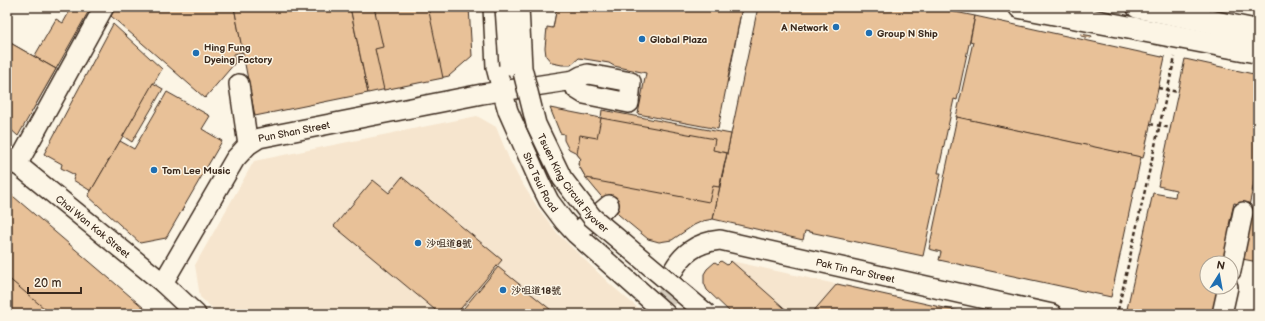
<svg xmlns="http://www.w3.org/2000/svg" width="1265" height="321" font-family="'Balsamiq Sans','LXGW WenKai TC',sans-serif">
<rect width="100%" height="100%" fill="#fcf5e5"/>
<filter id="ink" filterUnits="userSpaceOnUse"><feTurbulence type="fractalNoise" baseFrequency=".025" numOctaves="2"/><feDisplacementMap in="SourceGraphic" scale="8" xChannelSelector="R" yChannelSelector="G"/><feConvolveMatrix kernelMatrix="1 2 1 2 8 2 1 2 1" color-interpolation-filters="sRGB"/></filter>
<g filter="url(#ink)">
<g fill="#f6e5ce">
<polygon points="477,116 496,127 510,161 520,180 538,208 559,235 611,285 645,314 219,314 200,297 195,265 254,161"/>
<polygon points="721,261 727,265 731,261 973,314 733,314 707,290 704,283 704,274 707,269 715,262 718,264"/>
</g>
<g fill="#e8c198" stroke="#3b2a1e">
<polygon points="72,7 91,7 56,69 34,57 56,19 63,23"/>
<polygon points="116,7 234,7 243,52 234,54 235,63 205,98 111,16"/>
<polygon points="234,7 350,7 368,93 255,116"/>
<polygon points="350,7 469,7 472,56 449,76 368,93"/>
<polygon points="374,7 428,7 443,78 384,90 375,49 383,47"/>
<polygon points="557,7 742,7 728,82 548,48 551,31 553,28"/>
<polygon points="557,7 742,7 718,129 638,114 646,73 614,66 609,63 579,58 571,65 562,65 552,63 546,56 545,48 547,27 553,28"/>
<polygon points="758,7 930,7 975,16 957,100 954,99 938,173 941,173 923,256 805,231 803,240 713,219"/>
<polygon points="975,16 1162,57 1162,56 1165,57 1143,158 956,117 973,42 970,41"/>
<polygon points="113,24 162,69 91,191 73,180 75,175 61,168 62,164 44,154"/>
<polygon points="1081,34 1092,36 1091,38 1081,36"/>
<polygon points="7,41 56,69 31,113 11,101 7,109"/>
<polygon points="7,41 56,69 18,136 7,126"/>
<polygon points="1185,59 1258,75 1258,164 1249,206 1234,203 1229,225 1234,226 1226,263 1207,263 1207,287 1220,287 1214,314 1147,314 1127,309 1153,193 1175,197 1176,190 1158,186"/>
<polygon points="153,83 163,89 132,142 123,136"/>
<polygon points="167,92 210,116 202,129 222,141 166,238 140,243 88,196 120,141 134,149"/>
<polygon points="550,108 601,118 602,110 731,134 713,219 703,221 694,225 672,240 659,242 648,239 619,215 600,195 586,178 578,164 581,159 577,154 577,153 569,149 567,146 564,140 564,134 560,133"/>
<polygon points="957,117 1141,157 1111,297 939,260 941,252 929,249"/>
<polygon points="601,118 715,139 713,150 727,153 719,187 713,186 709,202 592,180 592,179 586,178 578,164 581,159 577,154 580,135 597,138"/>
<polygon points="402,177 502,260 456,314 440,314 334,226 373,180 389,193"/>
<polygon points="1258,186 1258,262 1242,259"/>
<polygon points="7,191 151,314 7,314"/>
<polygon points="721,261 727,265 731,261 791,314 732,314 707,290 704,283 704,274 707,269 715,262 718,264"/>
<polygon points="498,267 556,314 459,314"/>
<polygon points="7,277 51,314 7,314"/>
<polygon points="837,284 958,311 956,314 811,314"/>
</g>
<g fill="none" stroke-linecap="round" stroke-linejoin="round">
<polyline stroke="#d5ccbd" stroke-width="19" stroke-dasharray="19 10" stroke-linecap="butt" points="666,303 671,275"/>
<defs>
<g id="minor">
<path id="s1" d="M 493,7 L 496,67 L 502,90 L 508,111 L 540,183 L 549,201 L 564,221 L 576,234 L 666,314"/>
<polyline points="239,84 248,145"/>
<path id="s2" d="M 7,156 L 163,283 L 196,314"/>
<polyline points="17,165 104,7"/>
<polyline points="581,229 609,205"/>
<polyline points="1231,271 1243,212"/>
<path id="s3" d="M 671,275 C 680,255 697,242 720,240 L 1052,314"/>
<path id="s4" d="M 163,283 L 235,159 L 248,145 L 259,138 L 482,94 L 574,80 L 581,76 L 588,74 L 631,82 L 629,103 L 584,94 L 576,89 L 574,80"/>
<polyline points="1222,314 1228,287"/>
</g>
<polyline id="major" points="1020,7 1258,52"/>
<polyline id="highway" points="1138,7 1258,31"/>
</defs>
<use href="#minor" stroke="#3b2a1e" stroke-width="22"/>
<use href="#major" stroke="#3b2a1e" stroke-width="25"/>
<use href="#highway" stroke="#3b2a1e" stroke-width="25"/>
<polyline stroke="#3b2a1e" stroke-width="2.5" stroke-dasharray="4 3" stroke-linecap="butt" points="1118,310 1175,57"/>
<use href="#minor" stroke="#fcf5e5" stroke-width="19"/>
<use href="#major" stroke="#fcf5e5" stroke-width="22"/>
<use href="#highway" stroke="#fcf5e5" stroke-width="22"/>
<defs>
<g id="minor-bridge">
<polyline points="505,7 509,65"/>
<path id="s5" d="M 519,7 L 522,68 L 536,124 L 562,178 L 592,217 L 707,314"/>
</g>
</defs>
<use href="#minor-bridge" stroke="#3b2a1e" stroke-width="22" stroke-linecap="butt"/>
<g stroke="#3b2a1e" stroke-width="2.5" stroke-dasharray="4 3" stroke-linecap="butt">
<polyline points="1158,88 1178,92"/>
<polyline points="1150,124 1171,128"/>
</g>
<use href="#minor-bridge" stroke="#fcf5e5" stroke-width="19"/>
</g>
</g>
<g fill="#1f6fb2" stroke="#fcf5e5" stroke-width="1.5">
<circle cx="836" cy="27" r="4"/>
<circle cx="869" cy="33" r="4"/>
<circle cx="642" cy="39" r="4"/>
<circle cx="196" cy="53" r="4"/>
<circle cx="154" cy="170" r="4"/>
<circle cx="418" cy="243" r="4"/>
<circle cx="503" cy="290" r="4"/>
</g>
<g text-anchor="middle" stroke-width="3" stroke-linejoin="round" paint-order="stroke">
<g font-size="10" font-weight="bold" fill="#3b2a1e" stroke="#fcf5e5" text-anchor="start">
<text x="828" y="31" text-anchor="end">A Network</text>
<text x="877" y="37">Group N Ship</text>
<text x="650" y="43">Global Plaza</text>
<text x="204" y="51">Hing Fung<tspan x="204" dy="12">Dyeing Factory</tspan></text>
<text x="162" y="174">Tom Lee Music</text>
<text x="426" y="247">沙咀道8號</text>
<text x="511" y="294">沙咀道18號</text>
</g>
<g font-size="10" fill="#3b2a1e" stroke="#fcf5e5">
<text dy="4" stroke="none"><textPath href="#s4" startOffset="211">Pun Shan Street</textPath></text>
<text dy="4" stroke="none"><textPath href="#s1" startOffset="184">Sha Tsui Road</textPath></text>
<text dy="4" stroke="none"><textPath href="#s5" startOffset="189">Tsuen King Circuit Flyover</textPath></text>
<text dy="4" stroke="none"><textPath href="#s2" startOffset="111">Chai Wan Kok Street</textPath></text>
<text dy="4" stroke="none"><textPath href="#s3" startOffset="202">Pak Tin Par Street</textPath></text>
</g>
</g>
<rect width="1265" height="321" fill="none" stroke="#fcf5e5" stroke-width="24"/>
<rect x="12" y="12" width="1241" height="297" fill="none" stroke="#3b2a1e" stroke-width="1.5" filter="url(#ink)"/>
<g transform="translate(1219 275) rotate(11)"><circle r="19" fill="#fcf5e5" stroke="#afa495"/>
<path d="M0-3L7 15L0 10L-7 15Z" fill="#1f6fb2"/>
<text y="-6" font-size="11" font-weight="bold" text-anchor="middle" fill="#3b2a1e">N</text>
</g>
<path d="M28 287v6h53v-6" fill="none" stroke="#3b2a1e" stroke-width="2"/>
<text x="34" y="287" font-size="12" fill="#3b2a1e" stroke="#fcf5e5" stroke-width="3" paint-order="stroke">20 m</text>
</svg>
